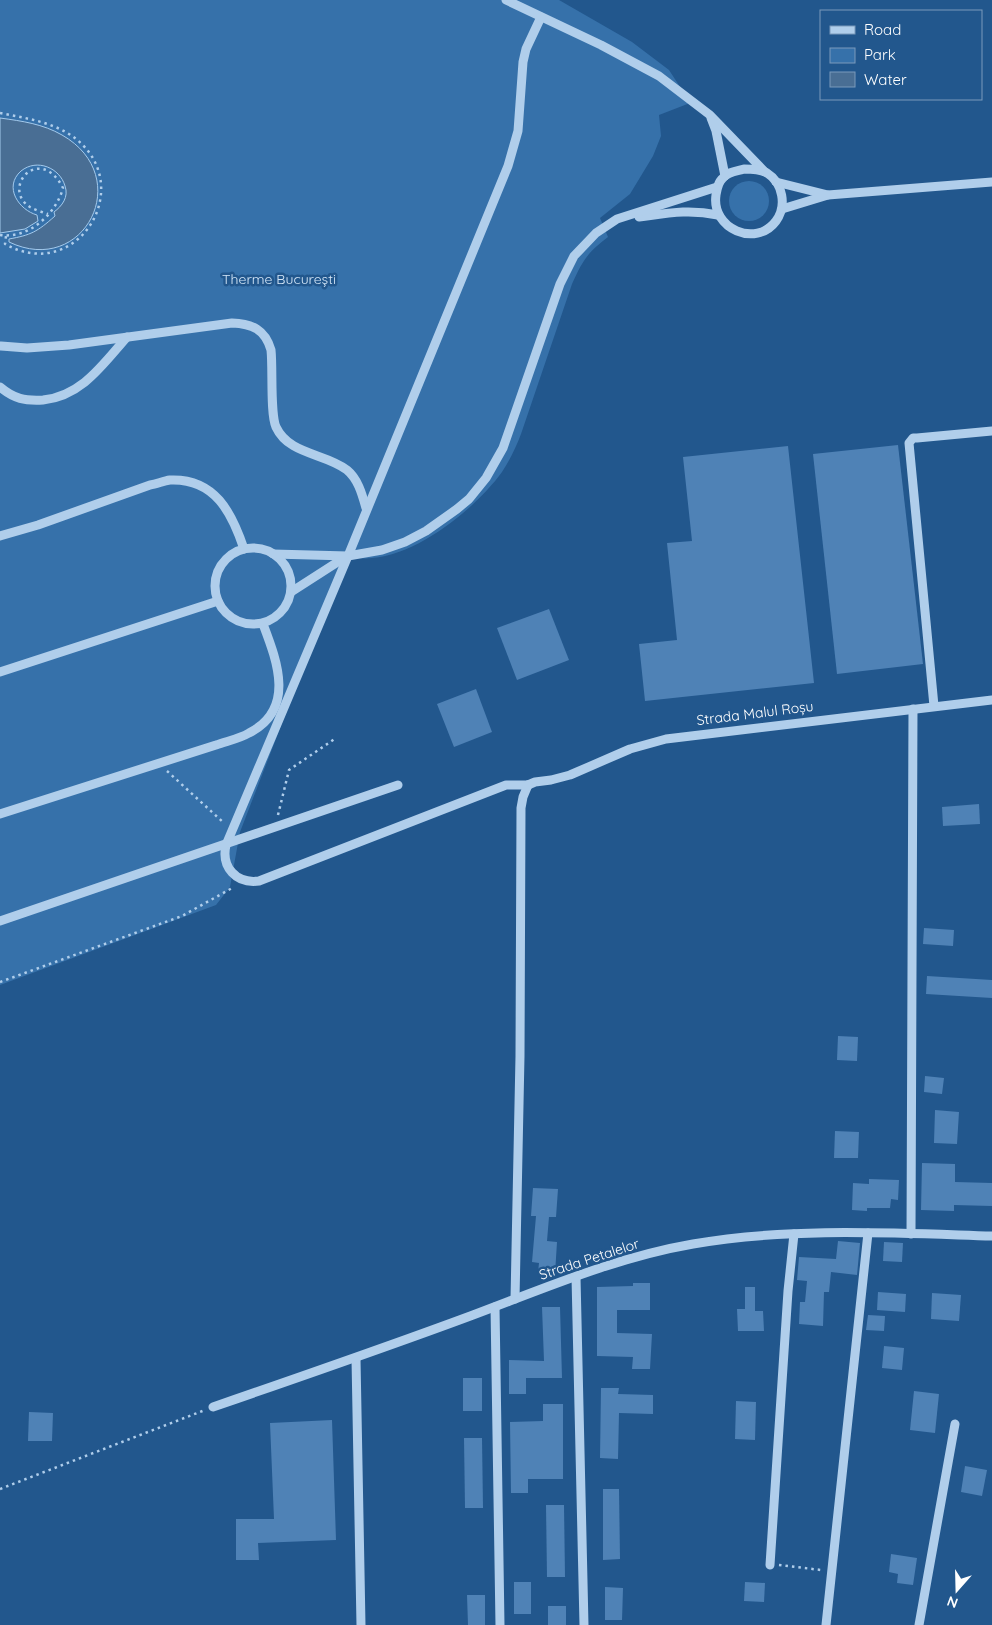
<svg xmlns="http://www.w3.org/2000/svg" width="992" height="1625" font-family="Quicksand,sans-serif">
<rect width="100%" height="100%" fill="#22578d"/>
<g fill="#3671aa">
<path d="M 0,0 L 559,0 L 632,42 L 669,70 L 684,93 L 690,103 L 659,115 L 661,136 L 653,156 L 630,194 L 600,218 L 608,237 C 587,253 583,260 572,284 L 521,434 C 516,447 510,460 502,472 C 473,512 400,571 348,556 L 337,581 L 240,832 L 230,887 L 216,905 L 0,985 Z"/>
<circle cx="749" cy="201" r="20"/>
</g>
<path fill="#496e94" stroke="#a4caec" d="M 0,118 C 22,121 43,124 62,135 C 136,177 84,278 9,242 L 9,239 C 31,235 37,232 55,216 L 54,212 C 62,206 69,197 65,186 C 60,168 37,158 21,171 C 3,187 19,210 37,215 L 38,221 L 25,229 L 0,233 Z"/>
<g fill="#4f82b6">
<polygon points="898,445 923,664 837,674 813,454"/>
<polygon points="788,446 814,683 645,701 639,644 677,640 667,543 692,541 683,457"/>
<polygon points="549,609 569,660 517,680 497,628"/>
<polygon points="476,689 492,732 454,747 437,704"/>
<polygon points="979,804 980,824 943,826 942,807"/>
<polygon points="924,928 954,930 953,946 923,944"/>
<polygon points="927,976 992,980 992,998 926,994"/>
<polygon points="838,1036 858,1037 857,1061 837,1060"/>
<polygon points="925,1076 944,1078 942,1094 924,1092"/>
<polygon points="935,1110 959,1112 957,1144 934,1143"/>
<polygon points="835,1131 859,1132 858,1158 834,1158"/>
<polygon points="922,1163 955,1164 955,1182 992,1183 992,1206 954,1205 954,1211 921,1210"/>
<polygon points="869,1179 899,1180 898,1200 891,1199 890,1208 867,1208 867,1211 852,1210 853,1183 869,1184"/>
<polygon points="533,1188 558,1189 556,1217 549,1217 547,1241 557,1242 555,1274 538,1273 539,1263 532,1262 536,1216 531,1216"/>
<polygon points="838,1241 860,1243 857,1275 831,1272 829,1292 824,1292 823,1326 799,1324 800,1302 805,1302 807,1281 797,1280 799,1257 836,1259"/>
<polygon points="884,1242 903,1243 902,1262 883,1261"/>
<polygon points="633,1283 650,1283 650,1310 617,1310 617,1333 652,1334 650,1369 632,1369 633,1357 597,1356 597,1287 633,1286"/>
<polygon points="745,1287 755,1287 755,1311 763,1311 764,1331 738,1331 737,1309 745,1309"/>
<polygon points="878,1292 906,1294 905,1312 877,1310"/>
<polygon points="932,1293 961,1295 959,1321 931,1319"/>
<polygon points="542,1307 560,1307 562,1378 526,1378 526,1394 509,1394 509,1360 544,1361"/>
<polygon points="868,1315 885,1316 884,1331 866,1330"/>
<polygon points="884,1346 904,1348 902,1370 882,1368"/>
<rect x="463" y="1378" width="19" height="33"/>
<polygon points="601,1388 619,1388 618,1394 653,1395 653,1414 619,1413 618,1459 600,1458"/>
<polygon points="914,1391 939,1394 935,1433 910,1430"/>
<polygon points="736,1401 756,1402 755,1440 735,1439"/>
<polygon points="543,1404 563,1404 563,1479 528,1479 528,1493 511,1493 510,1422 543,1421"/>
<polygon points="29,1412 53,1413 52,1441 28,1441"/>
<polygon points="332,1420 336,1540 258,1543 259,1560 236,1560 236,1519 274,1519 270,1423"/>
<polygon points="464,1438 482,1438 483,1508 465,1508"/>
<polygon points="965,1466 987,1470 982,1496 961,1492"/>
<polygon points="603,1489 619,1489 620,1559 603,1560"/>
<polygon points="546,1505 564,1505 565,1577 547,1577"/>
<polygon points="891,1554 917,1558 913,1585 897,1583 898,1574 889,1572"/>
<rect x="514" y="1582" width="17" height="32"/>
<polygon points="745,1582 765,1583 764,1602 744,1601"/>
<polygon points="605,1587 623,1588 622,1620 605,1620"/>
<polygon points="467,1595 485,1595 485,1625 468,1625"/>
<rect x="548" y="1606" width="18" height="19"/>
</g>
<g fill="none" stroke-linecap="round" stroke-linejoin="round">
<g stroke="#b0ceeb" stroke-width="2.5" stroke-dasharray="2.5 4" stroke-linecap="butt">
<path d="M 0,113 C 24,118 48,121 69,134 C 141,180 80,286 5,244 L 6,236"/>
<path d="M 0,235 C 29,239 56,214 63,188 C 40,143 0,188 30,207 C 35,210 42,212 48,214"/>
<polyline points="167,771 224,823"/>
<polyline points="278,815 289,770 336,738"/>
<polyline points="0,982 182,916 234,887"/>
<polyline points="0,1489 205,1410"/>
<polyline points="779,1565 821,1570"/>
</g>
<g stroke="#b0ceeb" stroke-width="9">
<polyline points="506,0 601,45 659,76 710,115 765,172"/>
<polyline points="711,118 716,131 725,176"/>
<path d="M 744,169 C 752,169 760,169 767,173 C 783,183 787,206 776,221 C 756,248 711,229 716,195 C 717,189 718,182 723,178 C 727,172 738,171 744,169 Z"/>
<polyline points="776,182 828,195"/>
<polyline points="782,209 828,195 992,182"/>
<path d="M 639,217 C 669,213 689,209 718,215"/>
<path d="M 1,346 L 27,348 L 69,345 L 232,323 C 252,324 265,329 271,350 C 273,368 270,414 276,427 C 289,455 325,453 347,470 C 358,479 362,494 366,508"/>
<path d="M 0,387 C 14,399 25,401 43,400 C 82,396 103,364 127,337"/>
<path d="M 0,536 L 38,525 L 150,485 C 157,484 163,481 170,480 C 215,478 232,513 244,549"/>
<circle cx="253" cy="586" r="38"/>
<polyline points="273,554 348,556 382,550 405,542 426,531 457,509 469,499 486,478 503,448 560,284 574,256 596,233 617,219 717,187"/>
<polyline points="291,592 347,556"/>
<polyline points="0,672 218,601"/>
<polyline points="934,706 909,443 913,438 917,438 992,431"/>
<path d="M 528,785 L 506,785 L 259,881 C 236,884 221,867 226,845 L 348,556 L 508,166 L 518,131 L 523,62 L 526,49 L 541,17"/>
<polyline points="528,785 535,782 551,780 570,775 630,749 666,739 992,700"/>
<path d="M 0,814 L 216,745 C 227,741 239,739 249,733 C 296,709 277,661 263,624"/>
<polyline points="0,921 398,785"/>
<polyline points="911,1234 913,709"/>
<polyline points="576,1277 584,1625"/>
<polyline points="515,1299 520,1056 521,808 523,797 528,785"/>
<polyline points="495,1307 500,1625"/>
<polyline points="356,1359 361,1625"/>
<path d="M 213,1407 C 300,1377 387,1347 473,1315 C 545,1288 617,1257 693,1244 C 791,1227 893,1233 992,1236"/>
<polyline points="770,1565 788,1291 794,1234"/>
<polyline points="826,1625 868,1233"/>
<polyline points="919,1625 955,1424"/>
</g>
</g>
<g text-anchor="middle" stroke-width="5" stroke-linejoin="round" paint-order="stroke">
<g font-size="14" fill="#d5e7f8" stroke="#22578d">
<text x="279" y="284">Therme București</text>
</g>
<g font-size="14" fill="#fff" stroke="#22578d">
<text transform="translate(755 713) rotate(-7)" y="5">Strada Malul Roșu</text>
<text transform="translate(589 1259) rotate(-18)" y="5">Strada Petalelor</text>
</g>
</g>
<rect x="820" y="10" width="162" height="90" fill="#22578d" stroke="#7a9abb"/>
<rect x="830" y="26" width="25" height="8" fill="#b0ceeb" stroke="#7a9abb"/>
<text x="864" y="35" font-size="15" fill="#ffffff">Road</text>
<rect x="830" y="48" width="25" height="15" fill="#3671aa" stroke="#7a9abb"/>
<text x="864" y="60" font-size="15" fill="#ffffff">Park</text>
<rect x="830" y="72" width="25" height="15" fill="#496e94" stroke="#7a9abb"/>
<text x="864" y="85" font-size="15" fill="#ffffff">Water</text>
<g transform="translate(957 1590) rotate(200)" stroke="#22578d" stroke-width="4" paint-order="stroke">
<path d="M0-4L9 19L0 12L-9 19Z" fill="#ffffff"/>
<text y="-8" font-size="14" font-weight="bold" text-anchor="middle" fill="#ffffff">N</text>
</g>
</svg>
